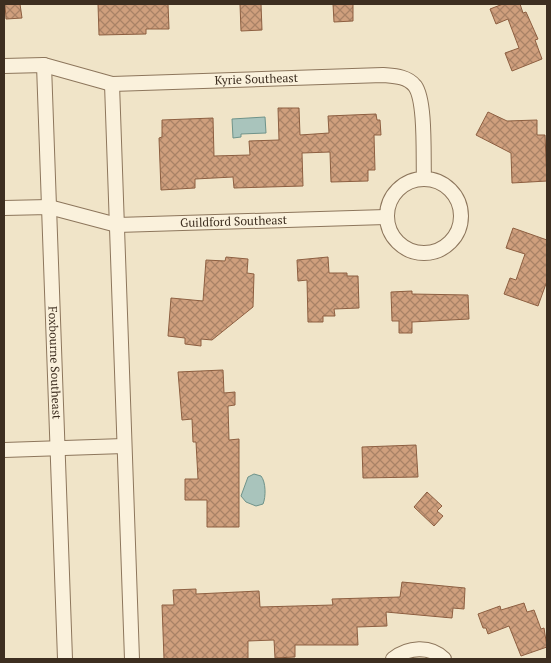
<svg xmlns="http://www.w3.org/2000/svg" width="551" height="663" font-family="'PT Serif',serif">
<defs>
<pattern id="building-cross-hatch" width="8" height="8" patternUnits="userSpaceOnUse" patternTransform="scale(1.25)"><rect width="8" height="8" fill="#cf9f7d"/><path d="M0 0l8 8M0 8l8-8" fill="none" stroke="#a98266"/></pattern>
</defs>
<rect width="100%" height="100%" fill="#f0e4c8"/>
<g fill="#a9c4bc" stroke="#6f938a">
<polygon points="265,117 266,133 241,134 241,137 233,138 232,119"/>
<path d="M 254,474 L 261,476 C 266,482 266,497 263,504 L 256,506 L 246,502 L 241,496 L 248,477 Z"/>
</g>
<g fill="url(#building-cross-hatch)" stroke="#8d5f41">
<polygon points="5,4 20,4 22,18 6,19"/>
<polygon points="98,4 168,4 169,29 146,29 146,34 99,35"/>
<polygon points="240,4 261,4 262,30 241,31"/>
<polygon points="333,4 353,4 353,21 334,22"/>
<polygon points="503,4 520,4 523,13 526,12 538,39 535,40 542,59 512,71 505,53 519,48 508,19 496,24 490,9"/>
<polygon points="278,108 299,108 300,135 329,133 328,116 376,114 377,120 380,120 381,135 374,135 375,170 368,170 368,181 331,182 330,152 302,153 303,186 234,188 233,177 195,179 195,188 161,190 159,138 162,137 162,120 213,118 214,156 250,155 249,141 279,140"/>
<polygon points="488,112 507,121 537,120 537,135 545,135 547,181 512,183 511,153 476,135"/>
<polygon points="513,228 547,240 547,281 538,306 504,294 510,278 516,280 525,254 506,248"/>
<polygon points="226,257 248,259 247,273 254,274 253,307 212,340 201,339 201,346 185,344 185,338 168,336 171,298 203,301 206,260 225,261"/>
<polygon points="328,257 329,273 347,273 347,276 358,276 359,308 334,309 335,316 323,316 323,322 308,322 307,280 298,281 297,260"/>
<polygon points="412,291 412,294 468,295 469,319 412,322 412,333 399,333 399,321 392,321 391,292"/>
<polygon points="223,370 224,393 235,392 235,405 228,406 229,440 239,439 239,527 207,527 207,500 185,500 185,479 198,479 196,442 193,442 192,419 182,420 178,372"/>
<polygon points="416,445 418,477 363,478 362,447"/>
<polygon points="427,492 442,506 437,511 443,516 434,526 414,507"/>
<polygon points="402,582 465,588 464,609 453,608 452,618 386,612 387,626 357,627 358,645 295,645 295,657 275,658 274,640 248,641 248,659 164,659 162,605 174,605 173,590 196,589 196,594 259,591 260,607 333,605 332,599 400,597"/>
<polygon points="524,603 527,612 534,610 541,629 544,628 547,647 521,656 509,626 488,634 486,628 483,628 478,614 500,606 501,610"/>
</g>
<g fill="none" stroke-linecap="round" stroke-linejoin="round">
<defs>
<g id="minor">
<path id="s1" d="M 44,65 L 65,659"/>
<path id="s2" d="M 4,66 L 44,65 L 112,84 L 383,75 C 394,76 407,76 415,86 C 426,101 423,158 424,179"/>
<polyline points="112,84 132,659"/>
<circle cx="424" cy="216" r="37"/>
<path id="s3" d="M 4,208 L 49,207 L 117,225 L 386,217"/>
<polyline points="4,450 124,446"/>
<path d="M 393,659 C 408,647 430,645 444,659"/>
</g>
</defs>
<use href="#minor" stroke="#8d765c" stroke-width="16"/>
<use href="#minor" stroke="#faf1dc" stroke-width="14"/>
</g>
<g text-anchor="middle" stroke-width="4" stroke-linejoin="round" paint-order="stroke">
<g font-size="12" fill="#3d2e20" stroke="#f7eed8">
<text dy="4" stroke="none"><textPath href="#s2" startOffset="255">Kyrie Southeast</textPath></text>
<text dy="4" stroke="none"><textPath href="#s3" startOffset="232">Guildford Southeast</textPath></text>
<text dy="4" stroke="none"><textPath href="#s1" startOffset="298">Foxbourne Southeast</textPath></text>
</g>
</g>
<rect width="551" height="663" fill="none" stroke="#3d2e20" stroke-width="10"/>
</svg>
